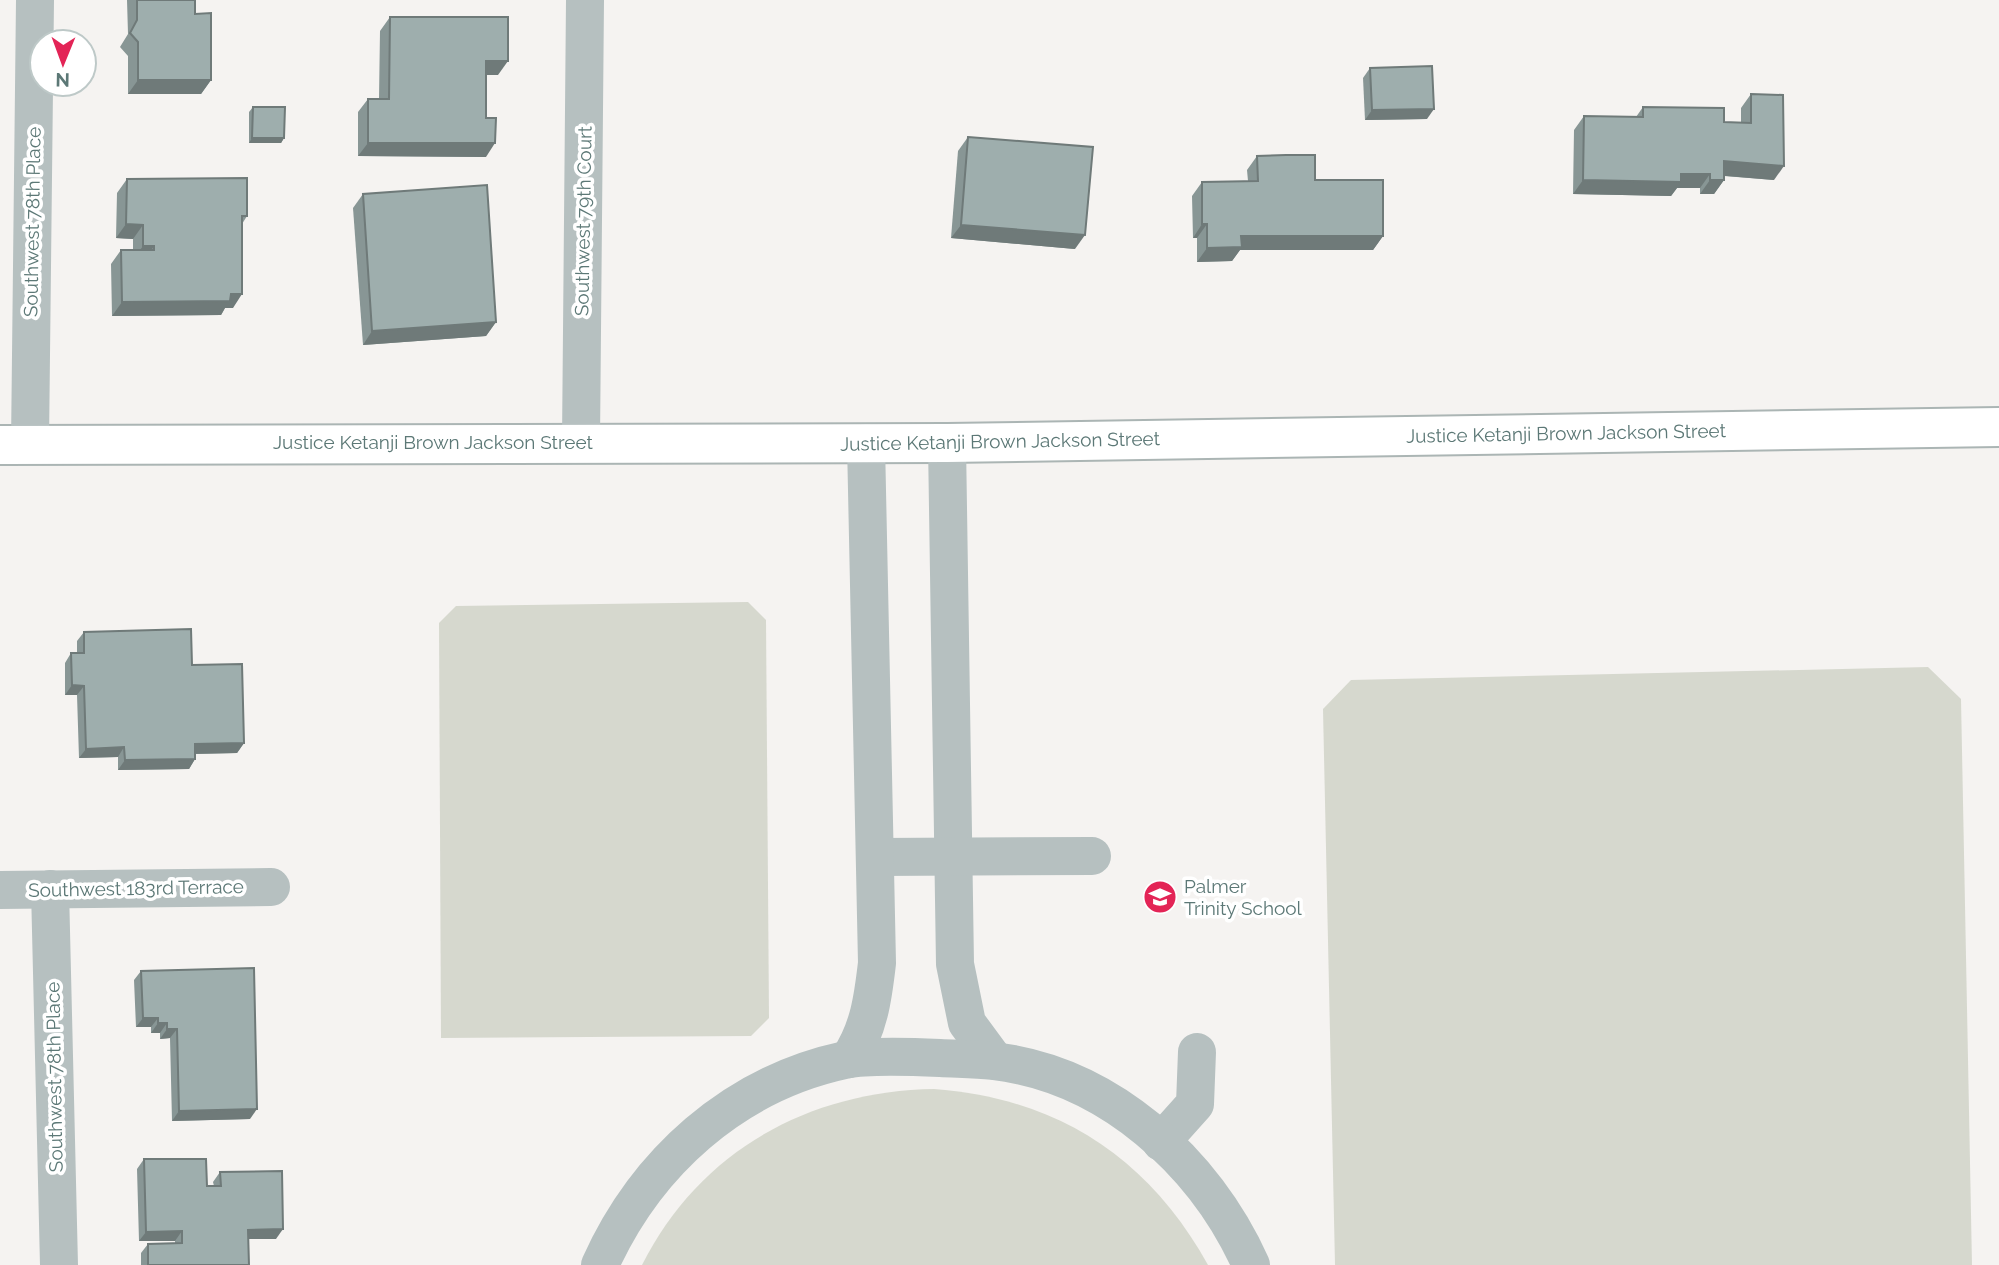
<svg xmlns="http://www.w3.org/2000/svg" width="1999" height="1265" font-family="Raleway,sans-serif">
<rect width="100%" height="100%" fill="#f5f3f1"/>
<g fill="#d6d8ce">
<polygon points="748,602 766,620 769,1018 751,1036 441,1038 439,623 456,606"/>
<polygon points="1928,667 1961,699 1972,1265 1335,1265 1323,709 1351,680"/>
<path d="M 934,1089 C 1057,1098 1148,1157 1208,1265 L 642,1265 C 699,1151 809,1091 934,1089 Z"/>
</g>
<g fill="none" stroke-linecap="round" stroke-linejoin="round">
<defs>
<polyline id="major" points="0,445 947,443 1999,427"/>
</defs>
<use href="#major" stroke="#abb5b4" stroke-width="42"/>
<g stroke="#b6c0c0" stroke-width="38">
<polyline points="581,441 585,0"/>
<polyline points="947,443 955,964 967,1023 995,1061"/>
<polyline points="30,444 35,0"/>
<polyline points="876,857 1092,856"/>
<polyline points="50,889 59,1265"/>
<polyline points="0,890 271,887"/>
<path d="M 849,1059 C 869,1029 873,998 877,963 L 866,443"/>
<polyline points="1161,1142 1195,1104 1197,1052"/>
<path d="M 600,1265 C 646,1163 733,1084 845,1060 C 866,1055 917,1057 940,1058 C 958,1059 976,1059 993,1061 C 1108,1074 1205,1162 1251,1265"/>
</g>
<use href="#major" stroke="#fff" stroke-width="38"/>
</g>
<g fill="#889695">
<polygon points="127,0 195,0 195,14 211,80 201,94 128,94 128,56 120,47 128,34"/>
<polygon points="390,17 498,75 486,75 486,157 358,156 358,112 368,99 379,99 380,31"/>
<polygon points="1370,68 1427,119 1365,120 1363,78"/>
<polygon points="1751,94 1774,180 1724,176 1724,180 1714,194 1700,194 1700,188 1677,188 1671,196 1573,194 1574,130 1584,116 1636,117 1643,107 1724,122 1741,122 1741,108"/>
<polygon points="253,107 284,138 281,143 249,143 249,112"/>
<polygon points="968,137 1075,249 951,238 958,151"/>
<polygon points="1257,156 1315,180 1383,236 1373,250 1240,250 1232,261 1197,262 1197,238 1193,238 1192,196 1202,182 1248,181 1247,170"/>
<polygon points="127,179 247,216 242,224 233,308 225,308 221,315 112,316 111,264 121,250 133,250 133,239 116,238 117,193"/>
<polygon points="363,194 496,322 486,336 363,345 353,208"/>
<polygon points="84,632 192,665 244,743 237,753 195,754 195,759 189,769 118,770 118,757 79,758 77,695 65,695 65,663 71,653 77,653 77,641"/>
<polygon points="141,971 250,1119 172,1121 170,1038 160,1039 160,1033 151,1033 151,1027 136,1027 134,980"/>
<polygon points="144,1159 207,1186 214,1186 213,1182 220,1172 276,1239 248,1239 249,1265 141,1265 141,1253 148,1244 175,1243 175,1241 139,1241 137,1169"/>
</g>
<g fill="#6f7a79">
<polygon points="486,61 508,61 498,75 476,75"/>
<polygon points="138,80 211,80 201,94 128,94"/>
<polygon points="1434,109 1427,119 1365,120 1372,110"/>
<polygon points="252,138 284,138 281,143 249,143"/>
<polygon points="368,143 495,143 486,157 358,156"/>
<polygon points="1724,161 1784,166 1774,180 1715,175"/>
<polygon points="1681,174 1710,174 1700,188 1677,188 1671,196 1573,194 1583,180"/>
<polygon points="1710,180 1724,180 1714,194 1700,194"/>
<polygon points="126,224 143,225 133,239 116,238"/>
<polygon points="1202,224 1207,224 1197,238 1193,238"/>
<polygon points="961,225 1085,235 1075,249 951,238"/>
<polygon points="1241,236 1383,236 1373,250 1240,250 1232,261 1197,262 1207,248"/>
<polygon points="143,246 154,246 145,260 133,260"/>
<polygon points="231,294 242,294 233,308 225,308 221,315 112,316 122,302"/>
<polygon points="496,322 486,336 363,345 372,331"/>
<polygon points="72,685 84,686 77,695 65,695"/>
<polygon points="244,743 237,753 188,754 195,744"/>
<polygon points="124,747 118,757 79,758 86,749"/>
<polygon points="195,759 189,769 118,770 125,760"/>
<polygon points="143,1018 158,1018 151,1027 136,1027"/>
<polygon points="158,1023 167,1023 160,1033 151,1033"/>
<polygon points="167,1029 177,1029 170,1038 160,1039"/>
<polygon points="257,1109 250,1119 172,1121 179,1111"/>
<polygon points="283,1229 276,1239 242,1239 248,1230"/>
<polygon points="182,1231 175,1241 139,1241 146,1232"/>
</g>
<g fill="#9eaead" stroke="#6f7a79" stroke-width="2">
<polygon points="137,0 195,0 195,14 211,13 211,80 138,80 138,42 130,33 137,20"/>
<polygon points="390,17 508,17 508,61 486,61 486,118 496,118 495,143 368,143 368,99 389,99"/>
<polygon points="1432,66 1434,109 1372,110 1370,68"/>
<polygon points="1751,94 1783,95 1784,166 1724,161 1724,180 1710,180 1710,174 1681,174 1681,182 1583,180 1584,116 1643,117 1643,107 1724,108 1724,122 1751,123"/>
<polygon points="253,107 285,107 284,138 252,138"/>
<polygon points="968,137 1093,147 1085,235 961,225"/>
<polygon points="1286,155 1315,155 1315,180 1383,180 1383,236 1241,236 1242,247 1207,248 1207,224 1202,224 1202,182 1258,181 1257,156"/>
<polygon points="247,178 247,216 242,216 242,294 231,294 230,301 122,302 121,250 154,250 154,246 143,246 143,225 126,224 127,179"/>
<polygon points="487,185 496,322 372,331 363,194"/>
<polygon points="191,629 192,665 242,664 244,743 195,744 195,759 125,760 124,747 86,749 84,686 72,685 71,653 84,653 84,632"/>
<polygon points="254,968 257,1109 179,1111 177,1029 167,1029 167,1023 158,1023 158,1018 143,1018 141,971"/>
<polygon points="144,1159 206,1159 207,1186 221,1186 220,1172 282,1171 283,1229 248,1230 249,1265 148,1265 148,1244 182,1243 182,1231 146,1232"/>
</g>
<defs>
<symbol id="school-disc" viewBox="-11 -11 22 22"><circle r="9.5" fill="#e32456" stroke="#fff"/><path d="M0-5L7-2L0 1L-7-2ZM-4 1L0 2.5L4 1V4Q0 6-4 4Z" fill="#fff"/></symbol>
</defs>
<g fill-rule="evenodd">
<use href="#school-disc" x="1141" y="878" width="38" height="38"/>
</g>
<g text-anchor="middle" stroke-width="7" stroke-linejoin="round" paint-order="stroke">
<g font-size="19" fill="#5c7876" stroke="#fff">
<text transform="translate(583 221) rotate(-89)" y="7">Southwest 79th Court</text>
<text transform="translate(32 222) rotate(-89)" y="7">Southwest 78th Place</text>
<text transform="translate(1566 433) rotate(-1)" y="7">Justice Ketanji Brown Jackson Street</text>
<text transform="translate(1000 441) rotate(-1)" y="7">Justice Ketanji Brown Jackson Street</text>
<text x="433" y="449">Justice Ketanji Brown Jackson Street</text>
<text transform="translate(136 888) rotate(-1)" y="7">Southwest 183rd Terrace</text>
<text transform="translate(54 1077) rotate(-91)" y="7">Southwest 78th Place</text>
</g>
<g font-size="19" fill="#5c7876" stroke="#fff" text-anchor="start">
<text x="1184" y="893">Palmer<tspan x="1184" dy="22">Trinity School</tspan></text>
</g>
</g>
<g transform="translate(63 63) rotate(181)"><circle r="33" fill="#ffffff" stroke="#bec9c8" stroke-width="2"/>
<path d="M0-5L12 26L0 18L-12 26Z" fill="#e32456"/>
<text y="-10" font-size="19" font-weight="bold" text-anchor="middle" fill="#5c7876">N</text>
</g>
</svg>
